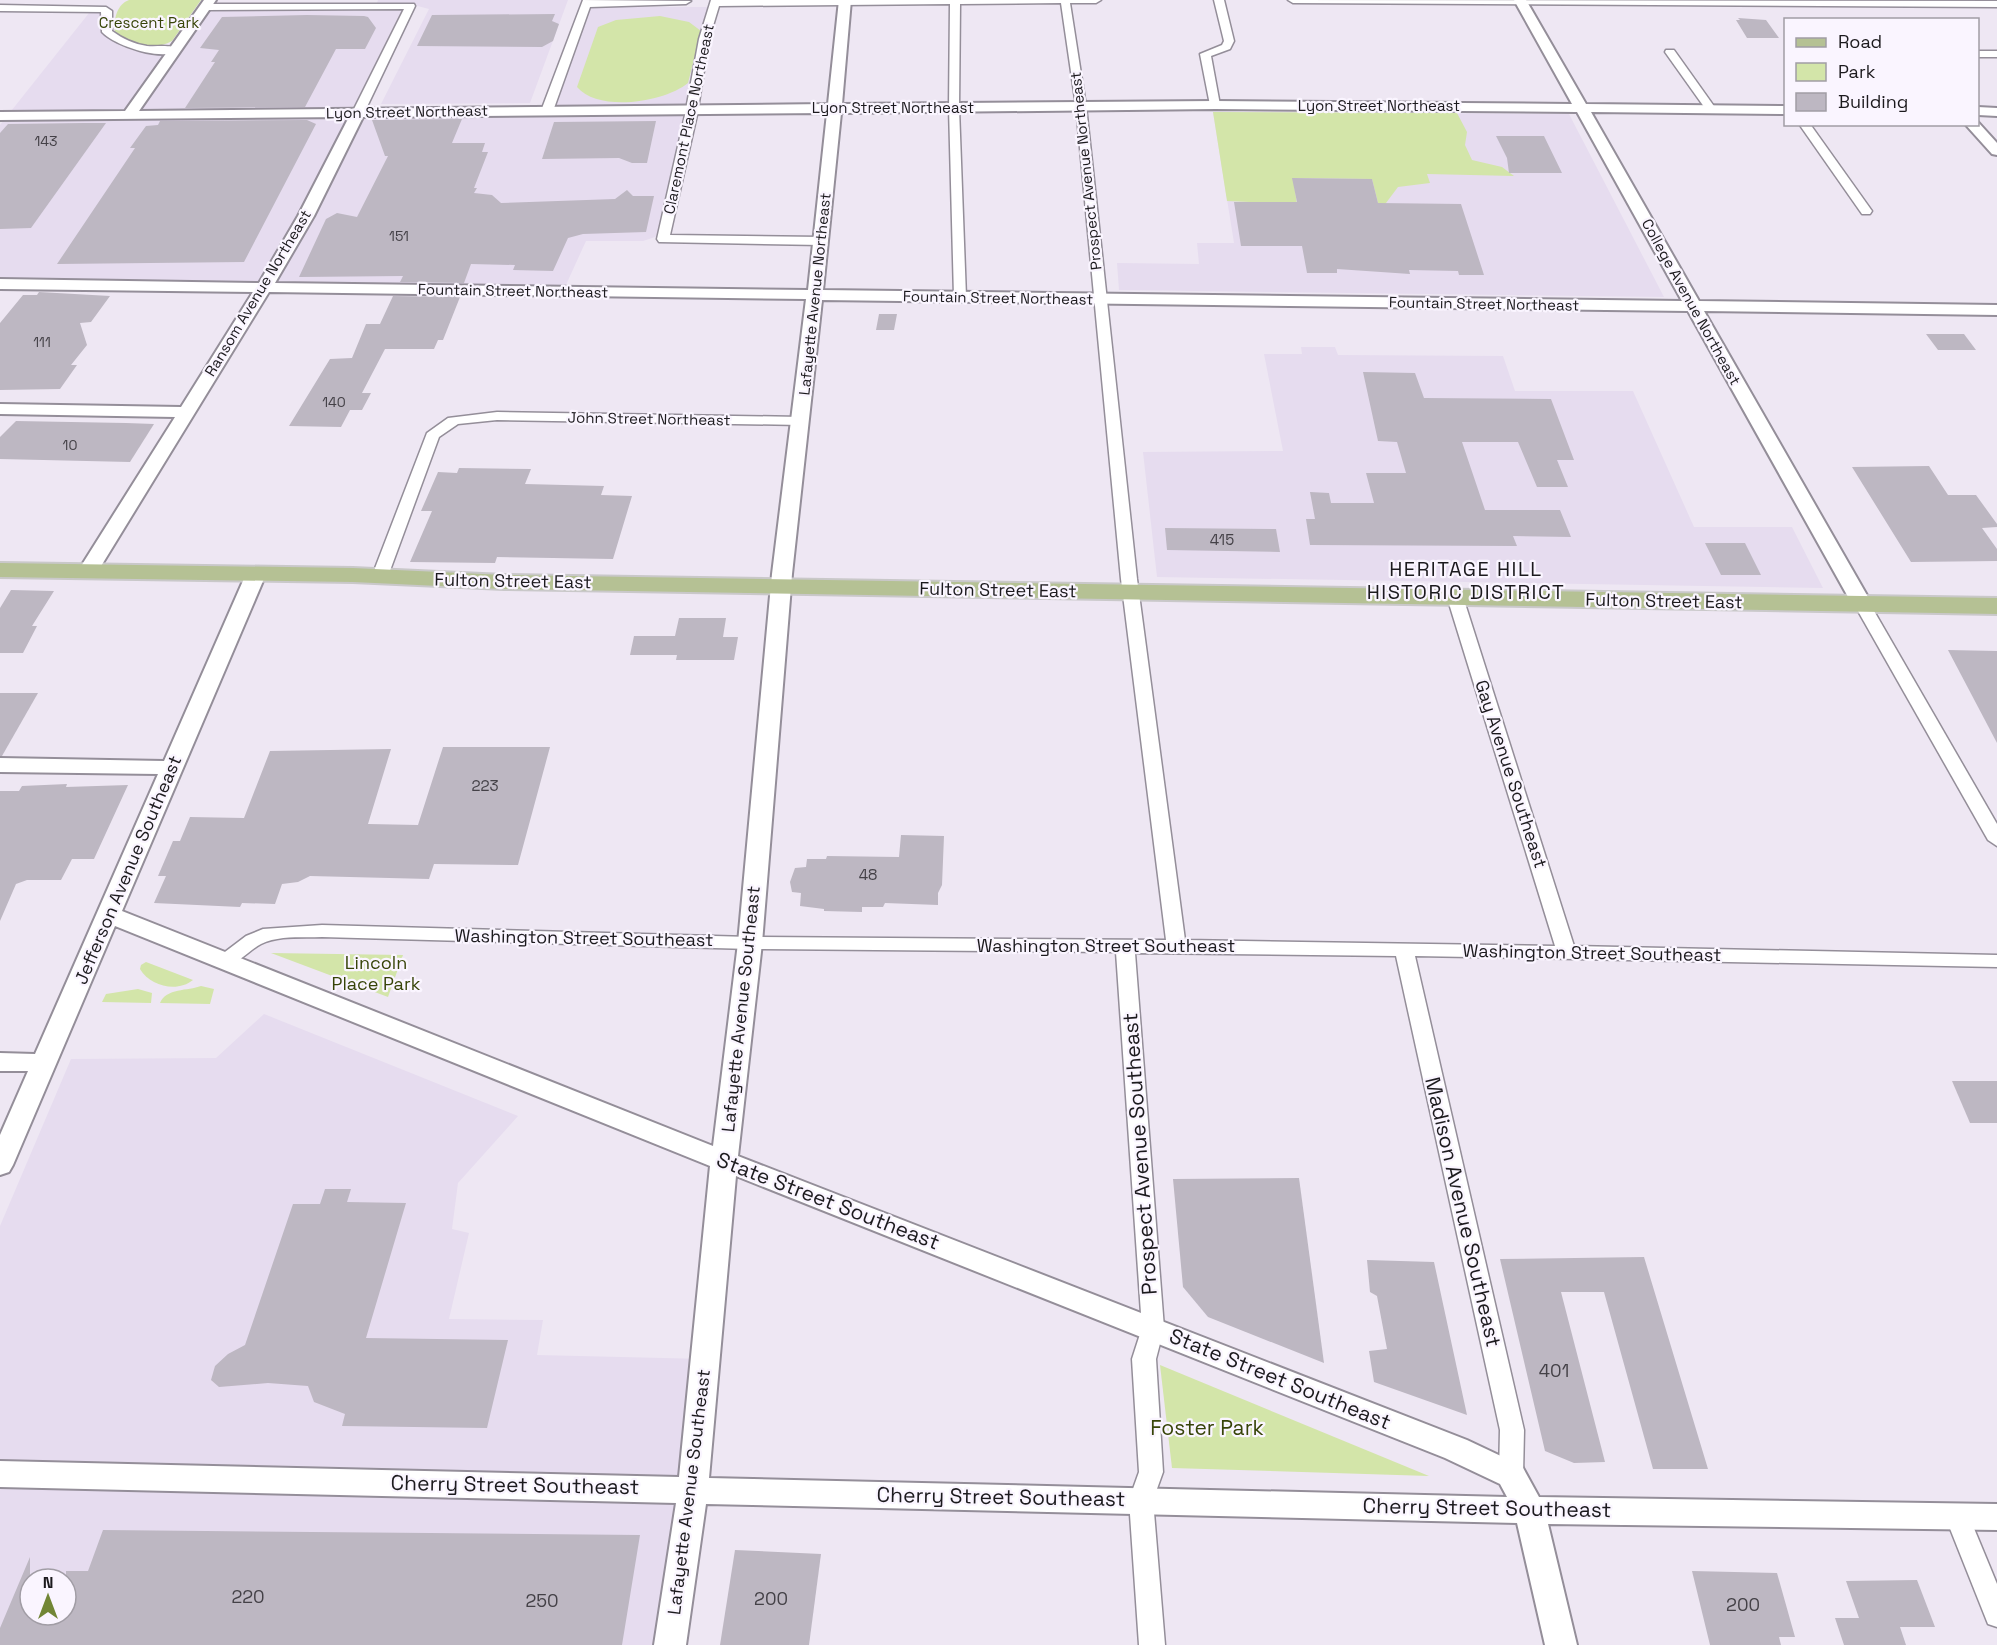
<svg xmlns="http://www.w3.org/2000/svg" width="1997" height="1645" font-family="'Space Grotesk',sans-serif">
<rect width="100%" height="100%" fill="#eee7f3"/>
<g fill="#e6dcef" fill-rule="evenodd">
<polygon points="378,0 568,0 530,103 381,104 429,9 406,3 377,3"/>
<polygon points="410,6 358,112 547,111 585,7 712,7 658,236 643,241 586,241 565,287 0,279 0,125 93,8 102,9 107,32 128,46 175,50 206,7"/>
<polygon points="1213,112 1569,114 1664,297 1119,290 1117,263 1199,264 1197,243 1234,243"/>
<polygon points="1301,347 1335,347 1338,355 1503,356 1515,391 1633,391 1694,527 1792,527 1823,588 1157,577 1143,452 1283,451 1264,354 1302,354"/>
<path d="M 264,1014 L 518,1116 L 458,1183 L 452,1229 L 469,1233 L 449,1319 L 543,1320 L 537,1355 L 705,1359 L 670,1645 L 0,1645 L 0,1226 L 71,1059 L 216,1058 ZM 30,1579 L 66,1579 L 66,1615 L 30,1615 Z"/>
</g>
<g fill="#d3e5a9">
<path d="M 129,0 L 201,0 L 172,41 C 154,51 130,44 115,32 C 113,20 117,4 129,0 Z"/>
<path d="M 660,16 L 689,22 L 701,31 L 688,83 C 665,102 599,113 577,87 L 598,27 L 616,20 Z"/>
<polygon points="1213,112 1457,113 1467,132 1465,145 1472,160 1502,167 1514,176 1427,174 1430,183 1398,187 1380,211 1372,179 1293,178 1297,204 1227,201"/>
<polygon points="271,953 403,955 388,997"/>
<path d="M 146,962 L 193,980 C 177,993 150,986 140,969 L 141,965 Z"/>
<path d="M 201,986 L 214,989 L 210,1004 L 160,1003 C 166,988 188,991 201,986 Z"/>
<polygon points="138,989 152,993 151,1003 102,1002 106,994"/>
<polygon points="1160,1365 1429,1476 1172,1468"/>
</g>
<g fill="#bdb7c2">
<polygon points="555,14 552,21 559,24 553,41 542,47 417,46 432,15"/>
<polygon points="307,15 364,16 368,17 376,28 365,49 336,49 305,107 185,108 215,62 211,62 219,50 200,48 222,17"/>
<polygon points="1738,18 1766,20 1779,38 1747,38 1736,20 1740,20"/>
<polygon points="462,119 452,143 485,143 482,152 488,152 474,188 477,188 474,193 492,195 501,203 615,199 627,190 633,196 654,196 646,232 583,234 568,238 553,271 513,270 515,265 471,264 464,283 400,282 403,276 299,277 326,219 337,213 357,217 388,156 385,156 372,120"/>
<polygon points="307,120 316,124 244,262 57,264 135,148 130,148 146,126 158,125 160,121"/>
<polygon points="656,121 647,163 632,163 619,158 542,159 554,122"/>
<polygon points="83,123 106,123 31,228 0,229 0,133 8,124"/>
<polygon points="1496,136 1544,136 1562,173 1509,173 1507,158"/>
<polygon points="1292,178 1372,179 1378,203 1461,204 1484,275 1459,275 1458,271 1409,270 1410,274 1337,269 1337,273 1307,273 1302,246 1241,246 1234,202 1297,202"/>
<polygon points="39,292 110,296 91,322 80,323 87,345 71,365 77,365 60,389 0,390 0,323 23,295 37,295"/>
<polygon points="393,296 460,297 443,340 438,340 434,349 385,349 362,393 371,393 362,410 350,410 341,427 289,426 330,359 352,358 366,324 380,324"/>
<polygon points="879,314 897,314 894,330 876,330"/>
<polygon points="1926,334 1964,334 1976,350 1938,350"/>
<polygon points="1363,372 1415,373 1424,398 1551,399 1574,460 1557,460 1568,487 1537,487 1518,442 1462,442 1485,510 1560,510 1571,537 1513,536 1517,546 1310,545 1306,519 1315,519 1310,492 1329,493 1331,503 1374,503 1366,473 1406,473 1397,442 1378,441"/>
<polygon points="16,421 126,423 154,424 130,462 0,459 0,437"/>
<polygon points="1929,466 1948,495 1976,495 1997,524 1997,527 1982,528 1997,549 1997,561 1911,562 1852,467"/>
<polygon points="459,468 531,469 525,484 604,486 601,495 632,496 613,559 497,557 495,563 410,562 432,511 421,511 438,472 457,473"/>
<polygon points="1165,528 1276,529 1280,552 1167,550"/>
<polygon points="1705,543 1745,543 1761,575 1721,575"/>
<polygon points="11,590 54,591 32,626 37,626 23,653 0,653 0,608"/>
<polygon points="679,618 726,618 723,637 738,637 734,660 676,660 677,655 630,655 634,636 675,636"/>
<polygon points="1948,650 1997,651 1997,743"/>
<polygon points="0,693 38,693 2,756 0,756"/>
<polygon points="443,747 550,747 518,865 434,864 429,879 310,876 298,882 282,884 275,904 242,903 240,907 154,903 166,876 158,876 173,841 180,841 190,817 244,818 270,751 391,749 368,824 418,825"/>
<polygon points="67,784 66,787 128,785 94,859 72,859 61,880 27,880 16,884 0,921 0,791 19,791 22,786"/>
<polygon points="901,835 944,836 942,885 938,893 938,905 885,903 883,907 862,907 862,912 824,911 824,909 800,906 801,893 792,892 790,882 795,868 806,867 807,859 826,859 827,856 899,857"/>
<polygon points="1952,1081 1997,1081 1997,1123 1970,1123"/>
<polygon points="1299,1178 1324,1363 1208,1317 1183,1287 1173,1179"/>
<polygon points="325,1189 351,1189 347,1202 406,1203 366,1338 508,1340 487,1428 342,1426 345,1414 314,1402 308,1386 268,1383 219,1387 211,1380 215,1366 228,1354 245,1345 293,1204 320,1204"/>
<polygon points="1644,1257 1708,1469 1653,1469 1604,1292 1561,1292 1605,1462 1574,1463 1545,1451 1500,1259"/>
<polygon points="1367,1260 1434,1262 1467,1415 1374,1382 1369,1351 1387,1349 1377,1296 1370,1292"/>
<polygon points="103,1530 429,1533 640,1535 622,1645 0,1645 0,1628 30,1557 30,1615 66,1615 66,1571 88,1571"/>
<polygon points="735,1550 821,1554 809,1645 720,1645"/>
<polygon points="1692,1571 1777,1573 1795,1637 1779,1637 1781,1645 1710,1645"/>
<polygon points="1917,1580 1935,1627 1900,1627 1906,1645 1844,1645 1835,1618 1859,1618 1846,1581"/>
</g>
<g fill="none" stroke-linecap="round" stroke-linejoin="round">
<defs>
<g id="minor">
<polygon points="583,0 691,1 686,4 590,7 553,111 543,113 541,111"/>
<path d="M 711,0 L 1101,0 L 1096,3 L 1070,3 L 1086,106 L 1137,579 L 1185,940 L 1555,946 L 1447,597 L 1455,592 L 1463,597 L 1574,946 L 1997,955 L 1997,967 L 1415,956 L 1524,1430 L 1523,1475 L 1520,1482 L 1511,1485 L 1502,1482 L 1499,1475 L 1500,1430 L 1396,956 L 1135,953 L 1164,1328 L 1156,1359 L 1163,1472 L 1153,1500 L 1165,1645 L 1139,1645 L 1129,1500 L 1139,1472 L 1132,1359 L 1142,1328 L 1116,952 L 750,949 L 322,937 C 303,938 279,935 261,944 C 247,951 234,970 216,966 L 213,961 L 246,936 L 263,929 L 322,925 L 750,937 L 1166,940 L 1121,579 L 1076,106 L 1061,3 L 960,4 L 959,108 L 966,297 L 960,301 L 954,297 L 949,108 L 950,4 L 719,6 L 709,39 L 697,115 L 670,235 L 821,237 L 827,241 L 821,245 L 659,242 L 657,239 L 685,115 L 699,39 Z"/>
<polygon points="1214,0 1224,0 1234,41 1230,49 1211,56 1220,105 1215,108 1210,105 1200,54 1222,45 1224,41"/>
<polygon points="1288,0 1997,1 1997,7 1293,3"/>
<polygon points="414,4 415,6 364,113 358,116 352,113 404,9 206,10 201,7 206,4"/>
<path d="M 0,5 L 106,7 L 112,11 L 112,31 C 123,39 134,44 147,46 C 158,47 172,44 180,50 C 163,62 115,46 102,32 L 101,12 L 0,11 Z"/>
<polygon points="1666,50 1674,50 1716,109 1715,111 1707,111 1665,52"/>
<rect x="1978" y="51" width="19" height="6"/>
<polygon points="1799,124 1810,124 1872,211 1870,214 1862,214"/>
<polygon points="497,412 801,417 808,421 801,425 497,420 458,424 439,437 388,576 380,581 374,579 372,576 427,433 448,418"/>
<polygon points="1862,599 1870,604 1997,824 1997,846 1988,840 1854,604"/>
<polygon points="1957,1505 1966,1509 1997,1584 1997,1627 1988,1624 1945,1516 1948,1509"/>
</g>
<g id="tertiary">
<path d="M 204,0 L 216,0 L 139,111 L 828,104 L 839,0 L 851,0 L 842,104 L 1215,101 L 1572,104 L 1514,0 L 1526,0 L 1586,104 L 1786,106 L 1786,114 L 1591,112 L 1699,301 L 1997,305 L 1997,315 L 1704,311 L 1872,604 L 1869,608 L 1855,608 L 1852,604 L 1688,311 L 822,300 L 792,574 L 762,943 L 738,1156 L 1467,1440 L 1522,1466 L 1539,1497 L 1997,1504 L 1997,1530 L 1548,1524 L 1577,1645 L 1545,1645 L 1517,1523 L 706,1504 L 686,1645 L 654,1645 L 676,1503 L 0,1487 L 0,1461 L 679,1477 L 710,1166 L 115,926 L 13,1165 L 9,1172 L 0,1175 L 0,1135 L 28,1071 L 0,1071 L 0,1053 L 35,1054 L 158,774 L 0,772 L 0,758 L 164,761 L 246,574 L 256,568 L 266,574 L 122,911 L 713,1146 L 738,943 L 772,574 L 806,299 L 269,292 L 98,571 L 88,577 L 81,575 L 78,571 L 175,417 L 0,414 L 0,404 L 181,407 L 253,292 L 0,289 L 0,279 L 259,283 L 298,216 L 349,117 L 0,120 L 0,112 L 125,111 ZM 1215,109 L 1577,112 L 1682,301 L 823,290 L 841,113 ZM 827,113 L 808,290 L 275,283 L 314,216 L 363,117 ZM 736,1176 L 1445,1458 L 1500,1484 L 1507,1497 L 709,1478 Z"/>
<polygon points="1978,107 1997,108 1997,116 1978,115"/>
<polygon points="1978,122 1997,143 1997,155 1992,154 1965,124 1978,124"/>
</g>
<polygon id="primary" points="0,563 353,568 504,575 1997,598 1997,614 504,589 353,582 0,577"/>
</defs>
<use href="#minor" stroke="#948e99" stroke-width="3"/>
<use href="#tertiary" stroke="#948e99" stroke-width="4"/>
<use href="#primary" stroke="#c9c8c9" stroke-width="4"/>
<use href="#minor" fill="#fff" fill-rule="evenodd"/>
<use href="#tertiary" fill="#fff" fill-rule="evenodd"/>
<use href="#primary" fill="#b5c194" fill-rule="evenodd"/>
</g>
<g text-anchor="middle" stroke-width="4.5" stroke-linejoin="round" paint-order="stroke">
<g font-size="14" fill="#444147">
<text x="46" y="146">143</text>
<text x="399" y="241">151</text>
<text x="42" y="347">111</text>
<text x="334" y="407">140</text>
<text x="70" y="450">10</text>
</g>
<g font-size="15" fill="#374408" stroke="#faf5ff">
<text x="149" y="28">Crescent Park</text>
</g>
<g font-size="15" fill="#1c1a1e" stroke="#faf5ff">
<text x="1379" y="111">Lyon Street Northeast</text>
<text x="893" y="113">Lyon Street Northeast</text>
<text transform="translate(407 112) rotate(-1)" y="5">Lyon Street Northeast</text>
<text transform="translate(689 119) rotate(-78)" y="5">Claremont Place Northeast</text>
<text transform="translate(1086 171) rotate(-96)" y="5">Prospect Avenue Northeast</text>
<text transform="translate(513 291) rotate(1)" y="5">Fountain Street Northeast</text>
<text transform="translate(258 293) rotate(-59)" y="5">Ransom Avenue Northeast</text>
<text transform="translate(815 294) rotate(-84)" y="5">Lafayette Avenue Northeast</text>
<text transform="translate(998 298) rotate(1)" y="5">Fountain Street Northeast</text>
<text transform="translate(1691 302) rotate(61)" y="5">College Avenue Northeast</text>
<text transform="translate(1484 304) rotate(1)" y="5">Fountain Street Northeast</text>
<text transform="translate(649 419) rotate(1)" y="5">John Street Northeast</text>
</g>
<g font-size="15" fill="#444147">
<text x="1222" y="545">415</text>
<text x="485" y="791">223</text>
<text x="868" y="880">48</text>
</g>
<g font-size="18" fill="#1c1a1e" stroke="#faf5ff">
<text transform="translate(513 581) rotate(1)" y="6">Fulton Street East</text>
<text transform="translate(998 590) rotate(1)" y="6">Fulton Street East</text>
<text transform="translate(1664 601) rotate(1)" y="6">Fulton Street East</text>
<text transform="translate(1511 774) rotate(72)" y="6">Gay Avenue Southeast</text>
<text transform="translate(128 870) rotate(-67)" y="6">Jefferson Avenue Southeast</text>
<text transform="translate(584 938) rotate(1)" y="6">Washington Street Southeast</text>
<text x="1106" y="952">Washington Street Southeast</text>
<text transform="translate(1592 953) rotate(1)" y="6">Washington Street Southeast</text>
<text transform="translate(741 1009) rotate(-84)" y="6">Lafayette Avenue Southeast</text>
<text transform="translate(689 1492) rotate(-83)" y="6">Lafayette Avenue Southeast</text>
</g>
<g font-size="18" fill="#374408" stroke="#faf5ff">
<text x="376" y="969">Lincoln<tspan x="376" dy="21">Place Park</tspan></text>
</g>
<g font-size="18" fill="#444147">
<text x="1554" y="1377">401</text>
<text x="248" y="1603">220</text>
<text x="771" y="1605">200</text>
<text x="542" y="1607">250</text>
<text x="1743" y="1611">200</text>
</g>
<g font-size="20" letter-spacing="1.5" fill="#1c1a1e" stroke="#faf5ff">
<text x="1466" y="576">HERITAGE HILL<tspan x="1466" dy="23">HISTORIC DISTRICT</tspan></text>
</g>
<g font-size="21" fill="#1c1a1e" stroke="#faf5ff">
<text transform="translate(1140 1154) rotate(-94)" y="7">Prospect Avenue Southeast</text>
<text transform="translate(828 1201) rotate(21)" y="7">State Street Southeast</text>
<text transform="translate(1463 1212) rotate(77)" y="7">Madison Avenue Southeast</text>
<text transform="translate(1280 1379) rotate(22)" y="7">State Street Southeast</text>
<text transform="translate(515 1485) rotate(1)" y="7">Cherry Street Southeast</text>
<text transform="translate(1001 1497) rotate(1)" y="7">Cherry Street Southeast</text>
<text transform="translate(1487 1508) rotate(1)" y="7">Cherry Street Southeast</text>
</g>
<g font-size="21" fill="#374408" stroke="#faf5ff">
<text x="1207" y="1435">Foster Park</text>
</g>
</g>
<rect x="1784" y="18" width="195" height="108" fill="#faf5ff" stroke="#a19da5" stroke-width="1.5"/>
<rect x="1796" y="38" width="30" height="9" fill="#b5c194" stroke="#a19da5" stroke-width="1.5"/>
<text x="1838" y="48" font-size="18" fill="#1c1a1e">Road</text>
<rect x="1796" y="63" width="30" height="18" fill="#d3e5a9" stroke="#a19da5" stroke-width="1.5"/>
<text x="1838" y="78" font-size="18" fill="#1c1a1e">Park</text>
<rect x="1796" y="93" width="30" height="18" fill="#bdb7c2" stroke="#a19da5" stroke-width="1.5"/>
<text x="1838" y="108" font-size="18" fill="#1c1a1e">Building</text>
<g transform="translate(48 1597)"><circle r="28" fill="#faf5ff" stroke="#a19da5" stroke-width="1.5"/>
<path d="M0-4.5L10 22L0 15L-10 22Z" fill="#728636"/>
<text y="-9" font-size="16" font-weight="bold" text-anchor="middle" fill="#1c1a1e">N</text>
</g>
</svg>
